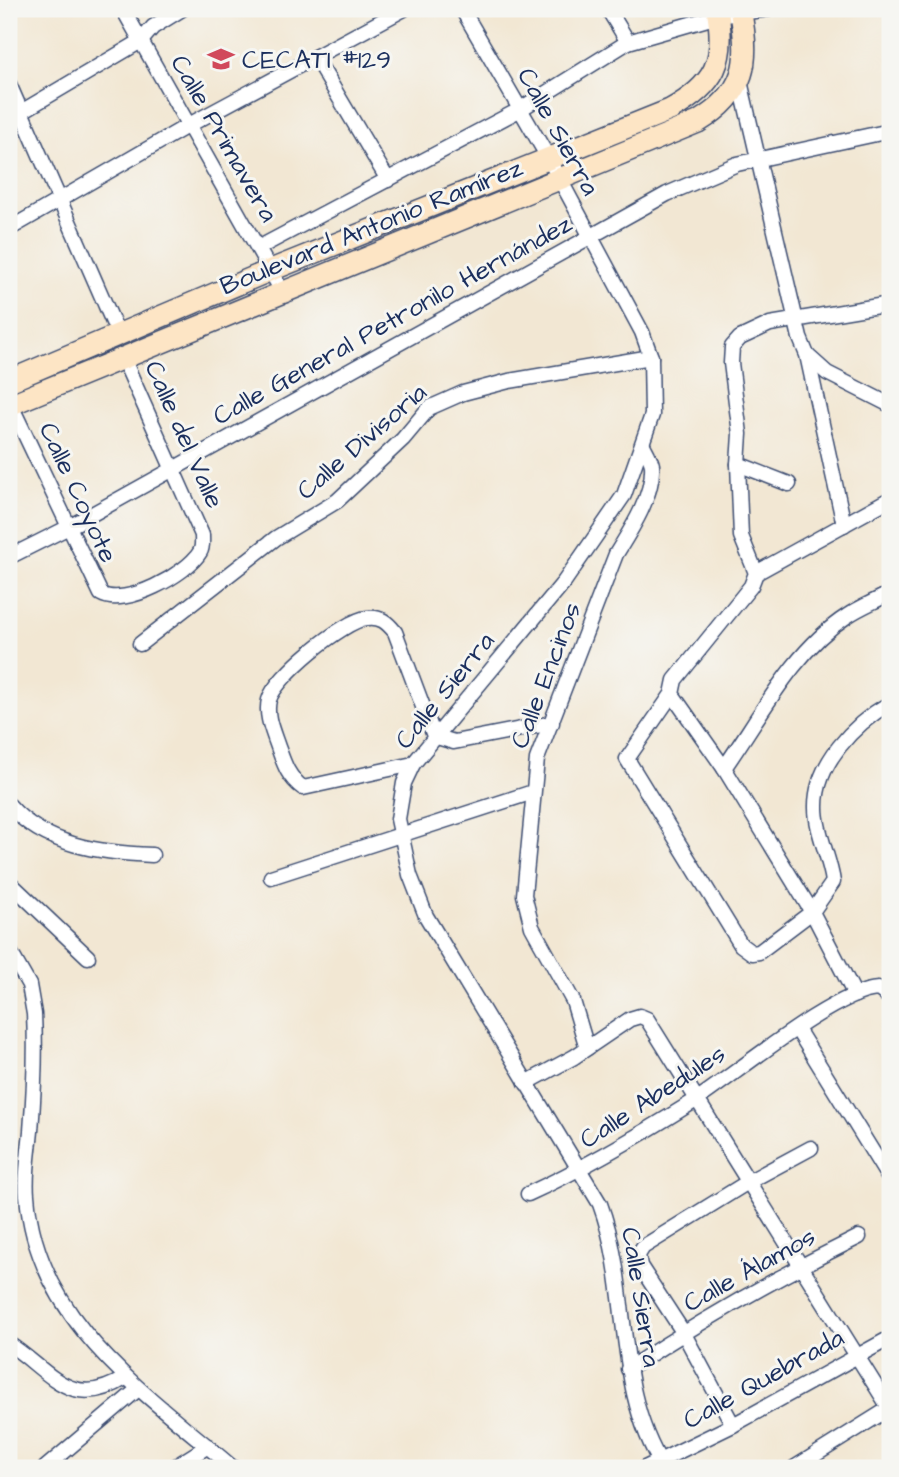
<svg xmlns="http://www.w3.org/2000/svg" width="899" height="1477" font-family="'Architects Daughter',sans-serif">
<rect width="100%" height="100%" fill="#f6f6f2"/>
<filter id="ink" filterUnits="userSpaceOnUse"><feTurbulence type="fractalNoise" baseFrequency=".0143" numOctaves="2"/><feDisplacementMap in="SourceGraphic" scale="14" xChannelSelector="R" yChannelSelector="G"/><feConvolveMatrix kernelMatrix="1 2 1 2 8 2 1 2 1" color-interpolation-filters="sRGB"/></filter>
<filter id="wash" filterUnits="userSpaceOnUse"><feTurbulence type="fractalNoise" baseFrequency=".00686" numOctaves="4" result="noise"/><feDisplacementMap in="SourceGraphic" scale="28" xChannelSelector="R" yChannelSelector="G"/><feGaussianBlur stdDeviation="1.57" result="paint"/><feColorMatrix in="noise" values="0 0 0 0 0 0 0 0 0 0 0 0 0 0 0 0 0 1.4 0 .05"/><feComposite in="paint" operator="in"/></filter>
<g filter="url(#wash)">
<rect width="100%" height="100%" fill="#f2e7d3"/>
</g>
<g filter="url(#ink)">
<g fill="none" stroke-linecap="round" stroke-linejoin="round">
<defs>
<g id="minor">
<polyline points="123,9 283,293"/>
<path d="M 462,9 L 549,159 L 642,332 L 651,357 L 652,415 L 624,495 L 564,582 L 413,764 L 404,783 L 398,819 L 410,875 L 426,916 L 600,1204 C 632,1290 613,1388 664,1468"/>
<polyline points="608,9 628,42"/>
<polyline points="9,10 10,9"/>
<polyline points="315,57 388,180"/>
<polyline points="740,81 800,338 807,355 844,525"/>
<polyline points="9,84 119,336"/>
<polyline points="21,112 141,41 153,27 182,9"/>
<polyline points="9,229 189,125 404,9"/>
<polyline points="260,247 519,110 628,42 718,16 769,9"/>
<polyline points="808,356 827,373 890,405"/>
<path d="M 9,401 L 101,594 C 125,608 187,574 200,552 C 203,547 202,541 202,535 L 123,358"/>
<polyline points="738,464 789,484"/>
<polyline points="9,557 69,527 667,194 737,164 890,131"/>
<polyline points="756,573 890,499"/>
<polyline points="140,644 276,538 337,501 403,439 429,408 463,393 509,381 651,357"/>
<polyline points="672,694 724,768 812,912 759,952 752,953 741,945 627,759 672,694 675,680 751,586 756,573 741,536 738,464 740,434 731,363 732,347 740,338 770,324 890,304"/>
<path d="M 413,764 L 303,788 C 288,777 284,764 278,747 C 273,732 265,716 269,700 C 275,677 344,620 367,618 C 380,616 387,622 395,632 L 434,736 L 454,742 L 552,723"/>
<path d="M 724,768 C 760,717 793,651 847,616 C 860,607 876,601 890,593"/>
<path d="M 9,805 C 44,846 102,853 152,855"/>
<polyline points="271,877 533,792"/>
<polyline points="9,882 88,957"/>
<path d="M 9,950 L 29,985 L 34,1014 C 36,1052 34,1093 31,1131 C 29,1153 25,1174 27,1195 C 36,1322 146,1393 233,1468"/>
<path d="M 855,995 L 812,912 L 833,882 C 830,858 816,832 816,808 C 815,764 854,724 890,703"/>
<polyline points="797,1029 890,1180"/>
<path d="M 587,1048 L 573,1001 L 532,927 L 524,895 L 537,759 L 616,554 C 631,530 654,495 652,465 C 651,459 646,451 643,445"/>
<polyline points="526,1083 574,1057 630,1019 640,1016 647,1019 890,1409"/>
<path d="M 528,1194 C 587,1167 642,1134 696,1100 C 737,1073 835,991 878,989 L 890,998"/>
<path d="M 9,1344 C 50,1371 71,1412 125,1378"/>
<path d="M 628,1369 C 702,1320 779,1276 859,1237"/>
<polyline points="733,1425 683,1332 640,1266 638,1255 643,1247 748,1182 811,1148"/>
<polyline points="45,1468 137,1390"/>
<polyline points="173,1468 208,1446"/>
<polyline points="645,1468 733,1425 890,1338"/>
<polyline points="794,1468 890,1408"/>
</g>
<g id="secondary">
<path d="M 9,381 L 271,270 L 670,110 C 715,85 727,61 717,9"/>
<path d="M 9,405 L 698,122 C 746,93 751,62 740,9"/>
</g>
</defs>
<use href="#minor" stroke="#3b4b70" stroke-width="17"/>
<use href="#secondary" stroke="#3b4b70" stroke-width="24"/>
<use href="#minor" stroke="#fff" stroke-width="14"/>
<use href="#secondary" stroke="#fde5c5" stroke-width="21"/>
</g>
</g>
<defs>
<symbol id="school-bare" viewBox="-9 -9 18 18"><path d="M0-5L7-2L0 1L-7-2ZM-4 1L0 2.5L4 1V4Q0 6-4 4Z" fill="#d1495b" stroke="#f6f6f2" stroke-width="2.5" paint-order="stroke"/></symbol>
</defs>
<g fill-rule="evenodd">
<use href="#school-bare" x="202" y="40" width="38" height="38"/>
</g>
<g text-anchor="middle" stroke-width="6" stroke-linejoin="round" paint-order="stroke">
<g font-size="26" fill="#1b2f5e" stroke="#f6f6f2" text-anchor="start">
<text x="242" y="68">CECATI #129</text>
</g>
<g font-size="26" fill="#1b2f5e" stroke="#f6f6f2">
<text transform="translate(559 131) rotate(61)" y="9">Calle Sierra</text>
<text transform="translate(225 138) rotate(60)" y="9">Calle Primavera</text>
<text transform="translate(371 226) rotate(-22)" y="9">Boulevard Antonio Ramírez</text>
<text transform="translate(392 319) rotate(-29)" y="9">Calle General Petronilo Hernández</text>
<text transform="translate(185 434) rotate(66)" y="9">Calle del Valle</text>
<text transform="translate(361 441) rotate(-41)" y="9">Calle Divisoria</text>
<text transform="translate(79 492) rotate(65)" y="9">Calle Coyote</text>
<text transform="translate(545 675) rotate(-69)" y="9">Calle Encinos</text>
<text transform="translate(444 690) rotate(-51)" y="9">Calle Sierra</text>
<text transform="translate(652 1096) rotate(-33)" y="9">Calle Abedules</text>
<text transform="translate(749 1269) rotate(-29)" y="9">Calle Álamos</text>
<text transform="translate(642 1297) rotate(81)" y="9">Calle Sierra</text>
<text transform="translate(763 1378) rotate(-29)" y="9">Calle Quebrada</text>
</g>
</g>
<rect width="899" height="1477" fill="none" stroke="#f6f6f2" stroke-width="35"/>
</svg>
